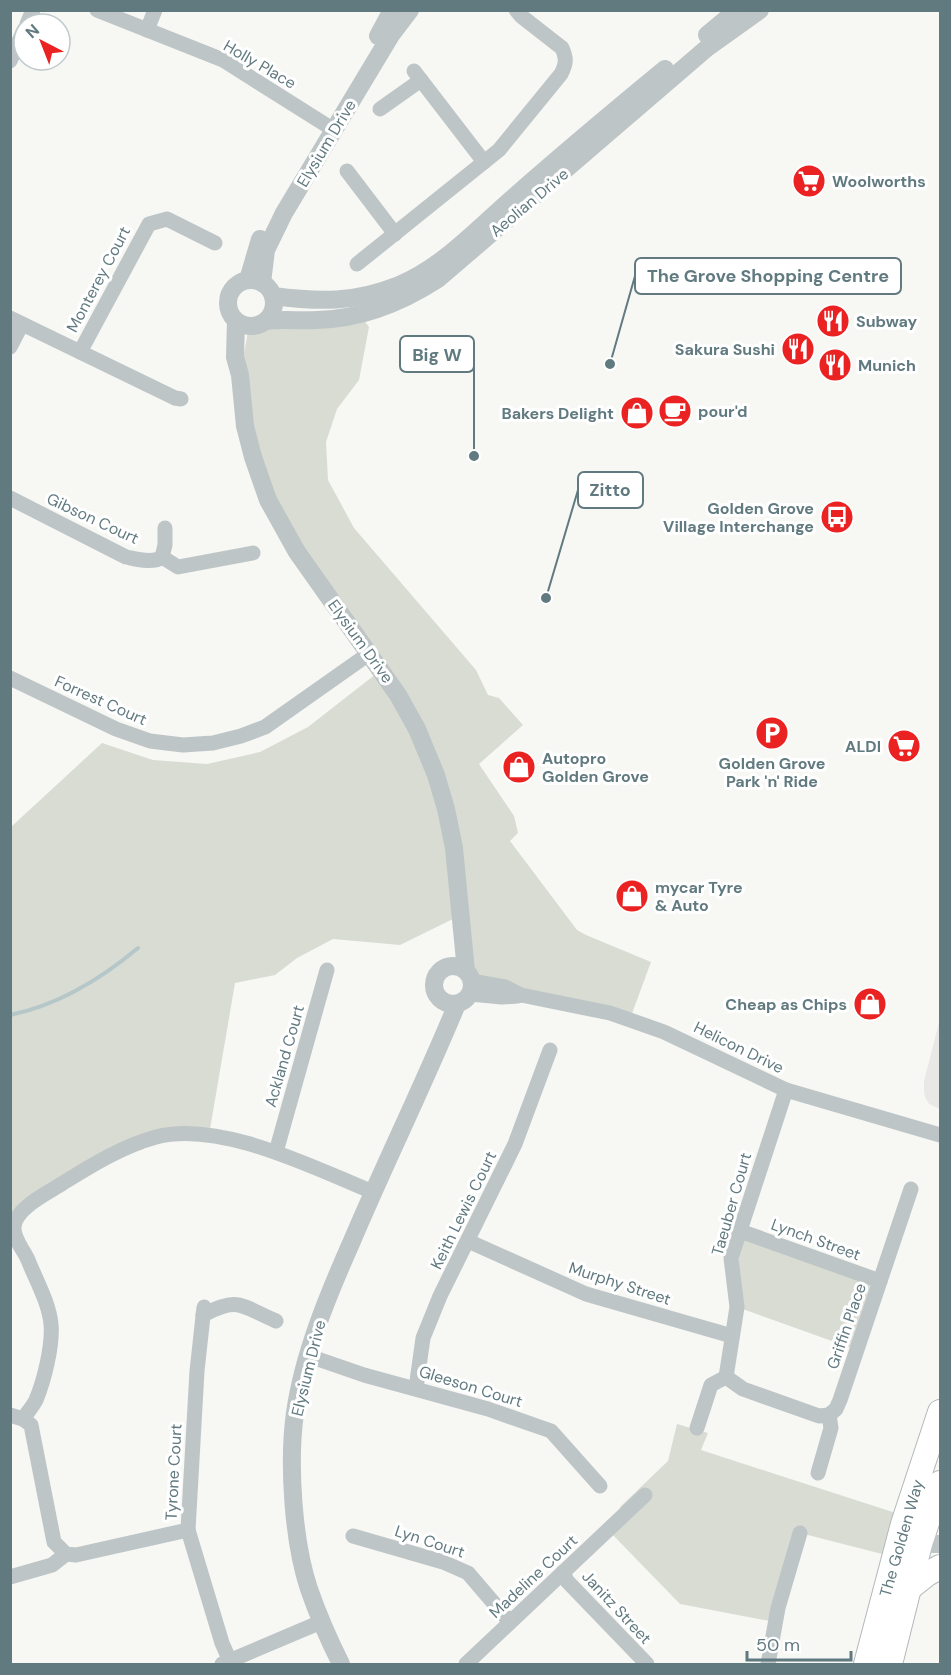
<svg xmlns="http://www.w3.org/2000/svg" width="951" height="1675" font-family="'DM Sans',sans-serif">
<rect width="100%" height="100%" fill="#f7f7f4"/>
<polygon fill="#e8e8e7" points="940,1019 940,1109 929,1104 925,1097 924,1091 924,1081"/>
<g fill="#d9dcd3">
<polygon points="359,314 369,327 359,380 337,409 326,442 328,480 354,528 476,670 488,695 499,698 523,725 479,764 514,816 518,833 510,841 577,930 586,935 651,962 630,1019 471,981 459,916 400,945 333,939 297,958 275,975 235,983 209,1135 157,1137 56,1188 11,1226 11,827 102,743 153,760 207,764 260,752 308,727 381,670 272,507 240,375 249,326 266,321"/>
<polygon points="740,1231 880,1281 857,1350 737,1307"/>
<polygon points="677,1424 708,1433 701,1450 905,1516 894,1557 800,1533 775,1622 680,1604 608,1530 625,1513 620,1507 668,1461"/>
</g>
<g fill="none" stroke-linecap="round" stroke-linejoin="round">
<path stroke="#b5c7c8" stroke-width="4" d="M 10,1015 C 59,1005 101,979 138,948"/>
<defs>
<g id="primary">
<polyline points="908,1589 927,1574 940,1567"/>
<polyline points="866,1664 903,1524 940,1412"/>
<polyline points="890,1664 920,1544 940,1483"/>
</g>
</defs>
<use href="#primary" stroke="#b1b9bb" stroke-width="26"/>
<g stroke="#bec5c7" stroke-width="15">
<polyline points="97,10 223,60 334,130"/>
<polyline points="27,24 33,10"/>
<polyline points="147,30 155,10"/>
<polyline points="10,61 24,30"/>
<polyline points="414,71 484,162"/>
<polyline points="380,109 421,80"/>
<polyline points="347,171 395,234"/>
<path d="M 357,264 L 499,150 L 561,74 C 566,64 567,59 562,48 L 521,16 L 516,10"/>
<polyline points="10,318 175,398 181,399"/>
<polyline points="10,347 22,324"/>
<polyline points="80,352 149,224 167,219 215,243"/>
<path d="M 10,498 L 126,557 C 136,559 153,564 162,557 L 165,545 L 165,528"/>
<polyline points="162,557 178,567 253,553"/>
<polyline points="10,678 116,729 150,741 183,745 213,743 241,736 265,727 370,653"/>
<polyline points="471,981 505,987 521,995 610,1013 664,1032 786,1090 940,1135"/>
<polyline points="470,994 502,997 518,996"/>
<polyline points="786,1090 731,1258 737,1307 726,1377 743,1389 819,1416 829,1415"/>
<polyline points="276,1152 327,970"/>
<polyline points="740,1231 880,1281"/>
<polyline points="468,1241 586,1294 732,1336"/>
<polyline points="204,1307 197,1371 188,1530 222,1643 230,1661"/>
<path d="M 203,1315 C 239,1296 241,1306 276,1321"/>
<polyline points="309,1356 364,1375 488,1409 551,1431 600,1486"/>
<polyline points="416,1388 423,1338 440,1296 515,1144 550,1050"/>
<polyline points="10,1415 23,1419 31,1425 54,1542 66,1554 76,1555 188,1530"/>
<polyline points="829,1415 836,1409 840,1400 911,1189"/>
<path d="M 23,1419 C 27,1413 33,1406 36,1400 C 44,1381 53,1345 51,1324 C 49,1303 36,1280 28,1260 C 24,1250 13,1239 14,1227 C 15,1208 48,1193 63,1183 C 92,1165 123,1146 156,1137 C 220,1120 314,1168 373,1192"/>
<polyline points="697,1428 711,1385 726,1377"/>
<polyline points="818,1473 831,1428 829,1415"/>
<polyline points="353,1536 443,1562 468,1573 510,1622"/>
<polyline points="563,1572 567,1581 647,1664"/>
<polyline points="10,1577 52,1565 66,1554"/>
<polyline points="222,1664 321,1622"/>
<polyline points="466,1664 645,1495"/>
<polyline points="768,1664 778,1608 800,1533"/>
</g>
<g stroke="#bec5c7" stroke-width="18">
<polyline points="707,35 737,10"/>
<polyline points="378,36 392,10"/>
<polyline points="248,280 260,239"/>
<circle cx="251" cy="303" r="23"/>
<polyline points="262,283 266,250 284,213 391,35 410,10"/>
<path d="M 273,296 C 319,302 354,303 399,285 C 443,267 479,227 515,196 C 564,153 614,111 665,69"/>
<polyline points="236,321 235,357 240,375 245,426 253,457 268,500 297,552 398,695 417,729 436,775 446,809 454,848 466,971"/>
<path d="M 266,321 C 283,319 300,321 317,320 C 361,319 401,303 438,279 L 707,48 L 760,10"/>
<circle cx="453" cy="985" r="19"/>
<polyline points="920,1544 940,1544"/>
<path d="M 341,1664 C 329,1640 318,1615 309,1589 C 293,1541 288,1463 295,1413 C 303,1355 328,1295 352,1241 C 386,1161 424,1084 457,1004"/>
</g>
<use href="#primary" stroke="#fff" stroke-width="24"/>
</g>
<defs>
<symbol id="supermarket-disc" viewBox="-11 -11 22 22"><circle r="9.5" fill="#ea2222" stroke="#fff"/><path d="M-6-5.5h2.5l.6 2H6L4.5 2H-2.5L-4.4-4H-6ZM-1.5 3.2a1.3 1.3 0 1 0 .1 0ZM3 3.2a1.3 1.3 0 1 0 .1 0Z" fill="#fff"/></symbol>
<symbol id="restaurant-disc" viewBox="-11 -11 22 22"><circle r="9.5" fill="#ea2222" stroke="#fff"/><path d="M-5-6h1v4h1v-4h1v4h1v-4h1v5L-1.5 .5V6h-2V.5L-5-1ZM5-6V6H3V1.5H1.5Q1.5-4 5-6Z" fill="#fff"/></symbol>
<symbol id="cafe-disc" viewBox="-11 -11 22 22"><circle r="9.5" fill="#ea2222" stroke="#fff"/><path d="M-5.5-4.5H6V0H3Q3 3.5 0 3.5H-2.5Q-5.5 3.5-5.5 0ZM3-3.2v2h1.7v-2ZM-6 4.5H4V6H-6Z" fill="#fff"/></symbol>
<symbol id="shop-disc" viewBox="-11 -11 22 22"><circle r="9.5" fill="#ea2222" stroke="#fff"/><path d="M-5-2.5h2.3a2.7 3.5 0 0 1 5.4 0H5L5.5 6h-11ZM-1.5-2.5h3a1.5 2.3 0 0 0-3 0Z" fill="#fff"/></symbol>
<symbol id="bus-disc" viewBox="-11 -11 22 22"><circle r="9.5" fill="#ea2222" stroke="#fff"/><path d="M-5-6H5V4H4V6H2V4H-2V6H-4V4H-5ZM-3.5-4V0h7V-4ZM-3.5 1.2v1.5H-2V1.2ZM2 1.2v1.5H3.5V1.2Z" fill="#fff"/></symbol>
<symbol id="parking-disc" viewBox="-11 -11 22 22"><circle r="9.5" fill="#ea2222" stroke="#fff"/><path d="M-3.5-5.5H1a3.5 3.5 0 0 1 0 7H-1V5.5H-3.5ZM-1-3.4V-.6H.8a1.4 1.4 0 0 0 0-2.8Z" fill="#fff"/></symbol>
</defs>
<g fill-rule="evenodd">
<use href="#supermarket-disc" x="790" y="162" width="38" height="38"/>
<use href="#restaurant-disc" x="814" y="302" width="38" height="38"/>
<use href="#restaurant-disc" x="779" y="330" width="38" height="38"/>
<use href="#restaurant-disc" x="816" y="346" width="38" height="38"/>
<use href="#cafe-disc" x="656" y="392" width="38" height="38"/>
<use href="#shop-disc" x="618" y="394" width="38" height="38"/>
<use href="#bus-disc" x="818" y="498" width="38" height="38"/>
<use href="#parking-disc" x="753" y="714" width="38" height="38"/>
<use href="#supermarket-disc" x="885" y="727" width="38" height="38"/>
<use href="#shop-disc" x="500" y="748" width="38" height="38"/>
<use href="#shop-disc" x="613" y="877" width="38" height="38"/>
<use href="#shop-disc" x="851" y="985" width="38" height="38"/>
</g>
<g text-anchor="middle" stroke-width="6" stroke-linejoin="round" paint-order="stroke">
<g font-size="16" fill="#617a80" stroke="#fff">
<text transform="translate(260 64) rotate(30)" y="6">Holly Place</text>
<text transform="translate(326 143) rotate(-59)" y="6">Elysium Drive</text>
<text transform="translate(529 202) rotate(-40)" y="6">Aeolian Drive</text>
<text transform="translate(98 279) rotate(-62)" y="6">Monterey Court</text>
<text transform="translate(93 518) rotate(25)" y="6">Gibson Court</text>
<text transform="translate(361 641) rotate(54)" y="6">Elysium Drive</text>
<text transform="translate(101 700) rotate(24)" y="6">Forrest Court</text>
<text transform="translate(739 1047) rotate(26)" y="6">Helicon Drive</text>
<text transform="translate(284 1056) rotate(-74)" y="6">Ackland Court</text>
<text transform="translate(731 1204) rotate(-74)" y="6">Taeuber Court</text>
<text transform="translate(463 1210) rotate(-64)" y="6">Keith Lewis Court</text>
<text transform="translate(816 1239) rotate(20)" y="6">Lynch Street</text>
<text transform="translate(620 1283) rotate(18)" y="6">Murphy Street</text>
<text transform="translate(846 1326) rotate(-71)" y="6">Griffin Place</text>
<text transform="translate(308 1368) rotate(-76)" y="6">Elysium Drive</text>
<text transform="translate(471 1386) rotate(17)" y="6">Gleeson Court</text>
<text transform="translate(173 1472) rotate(-87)" y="6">Tyrone Court</text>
<text transform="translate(901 1538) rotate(-74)" y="6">The Golden Way</text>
<text transform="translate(430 1541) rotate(18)" y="6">Lyn Court</text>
<text transform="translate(533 1576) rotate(-43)" y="6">Madeline Court</text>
<text transform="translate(617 1607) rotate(47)" y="6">Janitz Street</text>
</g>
<g font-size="16" font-weight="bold" fill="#617a80" stroke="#fff" text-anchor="start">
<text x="832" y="187">Woolworths</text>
<text x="856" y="327">Subway</text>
<text x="775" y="355" text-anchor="end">Sakura Sushi</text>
<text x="858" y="371">Munich</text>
<text x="698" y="417">pour'd</text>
<text x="614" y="419" text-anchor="end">Bakers Delight</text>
<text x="814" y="514" text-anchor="end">Golden Grove<tspan x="814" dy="18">Village Interchange</tspan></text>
<text x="881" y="752" text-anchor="end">ALDI</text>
<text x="542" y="764">Autopro<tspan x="542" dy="18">Golden Grove</tspan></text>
<text x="772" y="769" text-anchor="middle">Golden Grove<tspan x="772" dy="18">Park 'n' Ride</tspan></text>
<text x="655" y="893">mycar Tyre<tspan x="655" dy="18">&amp; Auto</tspan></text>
<text x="847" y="1010" text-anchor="end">Cheap as Chips</text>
</g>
</g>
<path fill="none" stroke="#617a80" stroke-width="2" d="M610 364L635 276M474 456L474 354M546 598L578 490"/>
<g fill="#617a80" stroke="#fff" stroke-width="2">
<circle cx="610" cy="364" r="6"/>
<circle cx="474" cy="456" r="6"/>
<circle cx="546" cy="598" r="6"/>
</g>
<g fill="#fff" stroke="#617a80" stroke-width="2">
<rect x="635" y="258" width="266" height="36" rx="6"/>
<rect x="400" y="336" width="74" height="36" rx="6"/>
<rect x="578" y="472" width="65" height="36" rx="6"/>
</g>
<g font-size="18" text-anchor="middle" font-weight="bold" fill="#617a80">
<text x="768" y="282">The Grove Shopping Centre</text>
<text x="437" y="361">Big W</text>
<text x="610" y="496">Zitto</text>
</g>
<rect width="951" height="1675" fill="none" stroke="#617a80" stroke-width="24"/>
<g transform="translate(42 42) rotate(318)"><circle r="28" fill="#ffffff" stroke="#c0cacc" stroke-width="1.5"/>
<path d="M0-4.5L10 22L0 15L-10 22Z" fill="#ea2222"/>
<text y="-9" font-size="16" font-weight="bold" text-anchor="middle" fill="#617a80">N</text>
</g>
<path d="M747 1651v9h104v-9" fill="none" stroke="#617a80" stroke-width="3"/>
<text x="756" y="1651" font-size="18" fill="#617a80" stroke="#ffffff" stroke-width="4.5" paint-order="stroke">50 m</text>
</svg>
